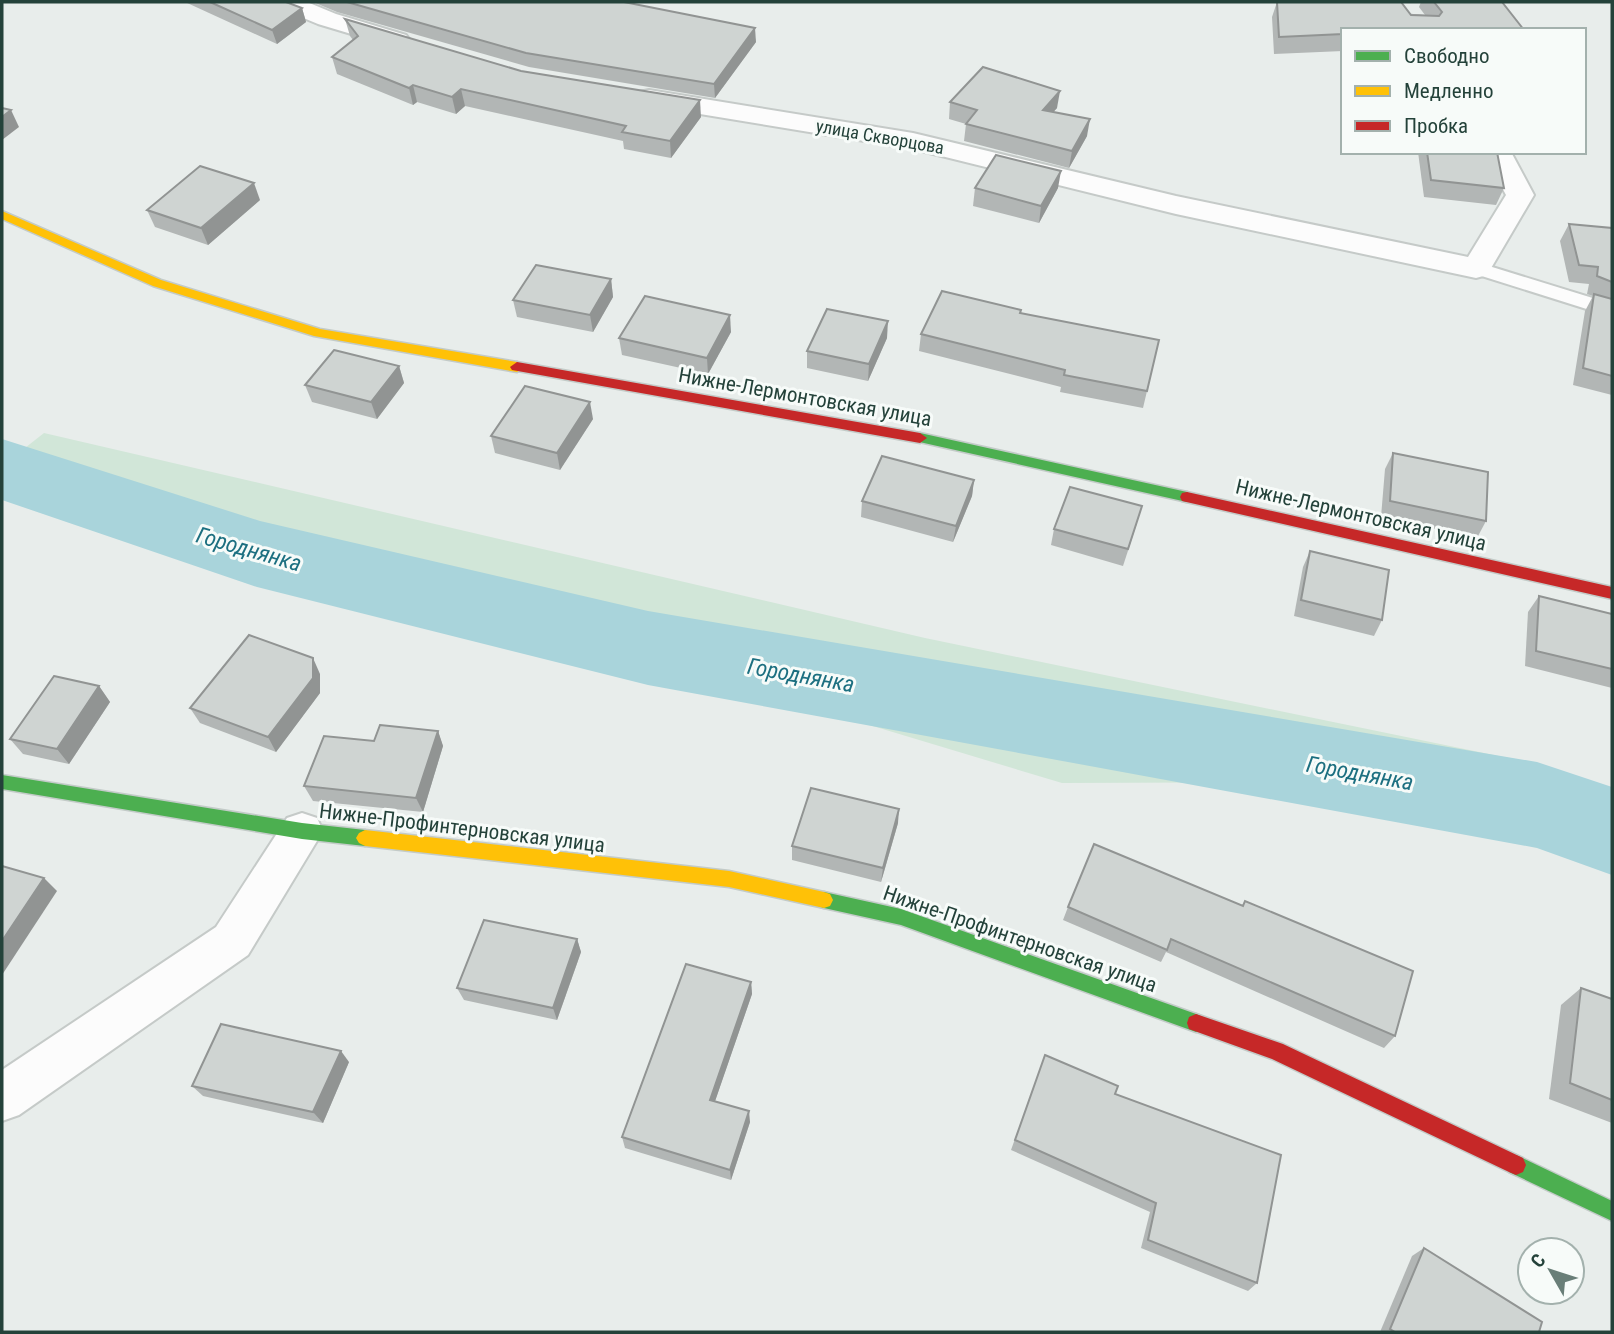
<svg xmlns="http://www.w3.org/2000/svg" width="1614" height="1334" font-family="'Roboto Condensed',sans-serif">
<rect width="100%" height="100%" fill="#e8edeb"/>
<polygon fill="#d1e6d8" points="44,433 925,638 1518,760 1612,794 1612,863 1316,782 1062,783 793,702 2,497 2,466"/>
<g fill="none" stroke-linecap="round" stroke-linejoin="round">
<polygon fill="#a9d4db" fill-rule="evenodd" points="2,439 260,521 648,611 1537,762 1612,787 1612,875 1537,848 648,685 257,587 2,500"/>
<defs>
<polygon id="lane" points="1476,262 1612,304 1612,317 1469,272 1466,268 1469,264"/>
<g id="street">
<polygon points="274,2 307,2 336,14 406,35 410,40 406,45 397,48 388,45 318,24 277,7"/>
<polygon points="649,90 913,133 1176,196 1468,257 1506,195 1483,152 1511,152 1534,195 1487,275 1476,278 1176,214 913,149 639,104 636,98 639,92"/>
<polygon points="302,813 317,818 323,831 248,955 19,1115 2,1121 2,1070 216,927 287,818"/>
</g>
<g id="fast">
<polygon points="920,433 1187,492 1194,497 1187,502 915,441 913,438"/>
<polygon points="2,775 302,823 365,830 371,833 374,838 371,843 365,846 302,839 2,789"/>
<polygon points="824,892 901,909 1196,1014 1203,1017 1205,1023 1203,1029 1196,1032 901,925 824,908 818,906 815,900 818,894"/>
<polygon points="1516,1155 1612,1201 1612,1221 1509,1172 1506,1165 1509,1158"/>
</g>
<g id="slow">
<polygon points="2,211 161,280 320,329 517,362 524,367 517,372 314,336 153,286 2,219"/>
<polygon points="365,830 729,871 824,892 830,894 833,900 830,906 824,908 729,887 365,846 359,843 356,838 359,833"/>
</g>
<g id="jam">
<polygon points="517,362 920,433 927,438 920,443 512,370 510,367"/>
<polygon points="1187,492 1612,587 1612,599 1182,501 1180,497 1182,493"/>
<polygon points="1196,1014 1283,1044 1523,1158 1526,1165 1523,1172 1516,1175 1509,1172 1272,1059 1189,1029 1187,1023 1189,1017"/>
</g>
</defs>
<use href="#lane" stroke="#c5cac8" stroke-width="4"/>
<use href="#street" stroke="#c5cac8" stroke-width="4"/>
<use href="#fast" stroke="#c3cbc8" stroke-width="3"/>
<use href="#slow" stroke="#c3cbc8" stroke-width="3"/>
<use href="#jam" stroke="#c3cbc8" stroke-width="3"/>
<use href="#lane" fill="#fcfcfc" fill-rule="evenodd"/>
<use href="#street" fill="#fcfcfc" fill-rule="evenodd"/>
<use href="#fast" fill="#4caf50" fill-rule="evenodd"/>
<use href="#slow" fill="#ffc107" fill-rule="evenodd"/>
<use href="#jam" fill="#c62828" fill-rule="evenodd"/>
</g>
<g fill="#b2b6b5">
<polygon points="185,2 286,2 302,8 306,22 277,44"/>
<polygon points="313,2 624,2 756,42 715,98 529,67 337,12"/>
<polygon points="1277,2 1425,15 1419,7 1421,2 1502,2 1524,30 1343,30 1343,51 1274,54 1272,17"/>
<polygon points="345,19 521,71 701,117 671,158 624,149 623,141 465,106 456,114 417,102 413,105 337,74 332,57 353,40 350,36"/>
<polygon points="950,102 1057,108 1053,112 1087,136 1069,168 964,141 966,124 949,119"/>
<polygon points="1418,152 1497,152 1504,188 1496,205 1424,197"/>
<polygon points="975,188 1058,188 1039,223 973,206"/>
<polygon points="260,200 208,245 155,227 147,210"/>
<polygon points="1569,224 1612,228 1612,395 1573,385 1585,311 1593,296 1587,294 1589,284 1569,282 1560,241"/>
<polygon points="611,279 613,297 593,332 517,317 513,300"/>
<polygon points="1021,310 1021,314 1147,391 1143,408 1060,392 1061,387 919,351 921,334"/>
<polygon points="731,332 708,374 622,355 619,338"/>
<polygon points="887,338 868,381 807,368 807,351"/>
<polygon points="399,366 404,383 377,419 312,402 305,385"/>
<polygon points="593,419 560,470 495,453 491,436"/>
<polygon points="1393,453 1486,521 1477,538 1381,517 1385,469"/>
<polygon points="974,480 972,496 953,542 861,517 862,501"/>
<polygon points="1137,523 1123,566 1051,545 1054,529"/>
<polygon points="1310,551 1382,620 1374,636 1294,616 1303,567"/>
<polygon points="1539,596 1612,614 1612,688 1525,666 1528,612"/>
<polygon points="320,674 320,693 276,752 200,723 190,708"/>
<polygon points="99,686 110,702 69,764 23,754 10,739"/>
<polygon points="438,731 443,746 423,812 313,801 304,786 374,741"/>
<polygon points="898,823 881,882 792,860 792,846"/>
<polygon points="1245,901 1395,1036 1384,1048 1166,952 1161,962 1063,920 1068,907 1242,905"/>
<polygon points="577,939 581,952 557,1020 464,1000 457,988"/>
<polygon points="751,982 752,994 715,1101 750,1122 731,1180 625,1148 622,1137"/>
<polygon points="1581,988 1612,999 1612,1123 1549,1099 1561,1005"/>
<polygon points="1045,1055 1115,1094 1257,1283 1248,1291 1141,1248 1150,1212 1011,1150"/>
<polygon points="349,1062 323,1123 203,1096 192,1086"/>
<polygon points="1424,1248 1539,1332 1380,1332 1412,1256"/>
</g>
<g fill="#919493">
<polygon points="302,8 306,22 277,44 272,30"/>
<polygon points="755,28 756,42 715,98 714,84"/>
<polygon points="413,85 417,102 413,105 409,88"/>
<polygon points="461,89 465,106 456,114 452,97"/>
<polygon points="1060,91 1057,108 1040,127 1043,110"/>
<polygon points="700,100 701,117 671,158 670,141"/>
<polygon points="11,110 19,127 2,140 2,117"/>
<polygon points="1090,119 1087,136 1069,168 1072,151"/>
<polygon points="1061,171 1058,188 1039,223 1041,206"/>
<polygon points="254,183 260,200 208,245 201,228"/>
<polygon points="611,279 613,297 593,332 590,315"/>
<polygon points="730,315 731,332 708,374 707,358"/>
<polygon points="888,321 887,338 868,381 869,364"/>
<polygon points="399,366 404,383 377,419 371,402"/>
<polygon points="590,402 593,419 560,470 557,453"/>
<polygon points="974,480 972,496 953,542 956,526"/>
<polygon points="313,658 320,674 320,693 276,752 268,737"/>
<polygon points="99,686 110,702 69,764 57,749"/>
<polygon points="438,731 443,746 423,812 416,798"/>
<polygon points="899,809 898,823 881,882 883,868"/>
<polygon points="44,878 57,891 2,975 2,941"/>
<polygon points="577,939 581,952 557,1020 553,1008"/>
<polygon points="751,982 752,994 712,1110 710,1100"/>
<polygon points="341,1051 349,1062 323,1123 313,1112"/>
<polygon points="749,1111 750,1122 731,1180 730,1170"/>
</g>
<g fill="#cfd4d2" stroke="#919493" stroke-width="2">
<polygon points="210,2 286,2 302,8 272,30"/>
<polygon points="347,2 624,2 755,28 714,84 526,53"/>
<polygon points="1277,2 1401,2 1411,15 1439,16 1442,12 1434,2 1502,2 1524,30 1343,30 1343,34 1279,37"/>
<polygon points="345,19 521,71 700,100 670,141 622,132 626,126 461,89 452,97 413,85 409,88 332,57 358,36"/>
<polygon points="983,67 1060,91 1043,110 1090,119 1072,151 966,124 977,110 950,102"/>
<polygon points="2,108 11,110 2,117"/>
<polygon points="1427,152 1497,152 1504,188 1431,180"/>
<polygon points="996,155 1061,171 1041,206 975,188"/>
<polygon points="200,166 254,183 201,228 147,210"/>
<polygon points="1569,224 1612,228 1612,282 1597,276 1598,267 1579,265"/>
<polygon points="536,265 611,279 590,315 513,300"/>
<polygon points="942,291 1021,310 1020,313 1159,340 1147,391 1064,375 1065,370 921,334"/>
<polygon points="1594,294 1612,299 1612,376 1583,368"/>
<polygon points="645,296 730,315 707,358 619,338"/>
<polygon points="827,309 888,321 869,364 807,351"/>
<polygon points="334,350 399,366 371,402 305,385"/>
<polygon points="525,386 590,402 557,453 491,436"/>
<polygon points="1393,453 1488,472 1486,521 1390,501"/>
<polygon points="882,456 974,480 956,526 862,501"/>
<polygon points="1070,487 1142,506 1128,549 1054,529"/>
<polygon points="1310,551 1389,570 1382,620 1301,600"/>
<polygon points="1539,596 1612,614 1612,669 1536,651"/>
<polygon points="249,635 313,658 313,678 268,737 190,708"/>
<polygon points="54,676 99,686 57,749 10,739"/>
<polygon points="380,725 438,731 416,798 304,786 324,736 374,741"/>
<polygon points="811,788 899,809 883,868 792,846"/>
<polygon points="1094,844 1243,906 1245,901 1413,971 1395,1036 1171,939 1167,950 1068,907"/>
<polygon points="2,866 44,878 2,941"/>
<polygon points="484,920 577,939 553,1008 457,988"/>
<polygon points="686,964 751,982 710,1100 749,1111 730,1170 622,1137"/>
<polygon points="1581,988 1612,999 1612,1100 1570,1083"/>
<polygon points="221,1024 341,1051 313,1112 192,1086"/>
<polygon points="1045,1055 1118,1086 1115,1094 1281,1155 1257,1283 1148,1240 1156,1203 1015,1140"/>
<polygon points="1424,1248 1542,1322 1539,1332 1395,1332 1390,1329"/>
</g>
<g text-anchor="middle" stroke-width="6" stroke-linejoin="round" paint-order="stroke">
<g font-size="18" fill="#24423a" stroke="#f7fbf9">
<text transform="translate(880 137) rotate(10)" y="6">улица Скворцова</text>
</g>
<g font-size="21" fill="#24423a" stroke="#f7fbf9">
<text transform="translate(805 397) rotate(10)" y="7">Нижне-Лермонтовская улица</text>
<text transform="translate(1361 515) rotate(13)" y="7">Нижне-Лермонтовская улица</text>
<text transform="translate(462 828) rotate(7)" y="7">Нижне-Профинтерновская улица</text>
<text transform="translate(1020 939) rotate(19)" y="7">Нижне-Профинтерновская улица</text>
</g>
<g font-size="23" font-style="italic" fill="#1c6f80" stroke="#f7fbf9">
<text transform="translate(249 549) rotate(16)" y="8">Городнянка</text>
<text transform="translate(801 675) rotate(10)" y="8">Городнянка</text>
<text transform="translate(1360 773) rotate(10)" y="8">Городнянка</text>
</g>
</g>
<rect width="1614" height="1334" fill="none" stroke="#24423a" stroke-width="7"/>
<rect x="1341" y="28" width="245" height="126" fill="#f7fbf9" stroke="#a3b1ad" stroke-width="2"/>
<rect x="1355" y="51" width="35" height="10" fill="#4caf50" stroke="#a3b1ad" stroke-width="2"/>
<text x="1404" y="63" font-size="21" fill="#24423a">Свободно</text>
<rect x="1355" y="86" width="35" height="10" fill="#ffc107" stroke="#a3b1ad" stroke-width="2"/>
<text x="1404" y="98" font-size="21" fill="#24423a">Медленно</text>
<rect x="1355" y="121" width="35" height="10" fill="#c62828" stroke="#a3b1ad" stroke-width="2"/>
<text x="1404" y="133" font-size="21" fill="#24423a">Пробка</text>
<g transform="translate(1551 1271) rotate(309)"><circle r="33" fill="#f7fbf9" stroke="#a3b1ad" stroke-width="2"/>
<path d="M0-5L12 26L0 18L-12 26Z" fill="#697e78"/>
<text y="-10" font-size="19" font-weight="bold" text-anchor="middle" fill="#24423a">С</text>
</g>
</svg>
